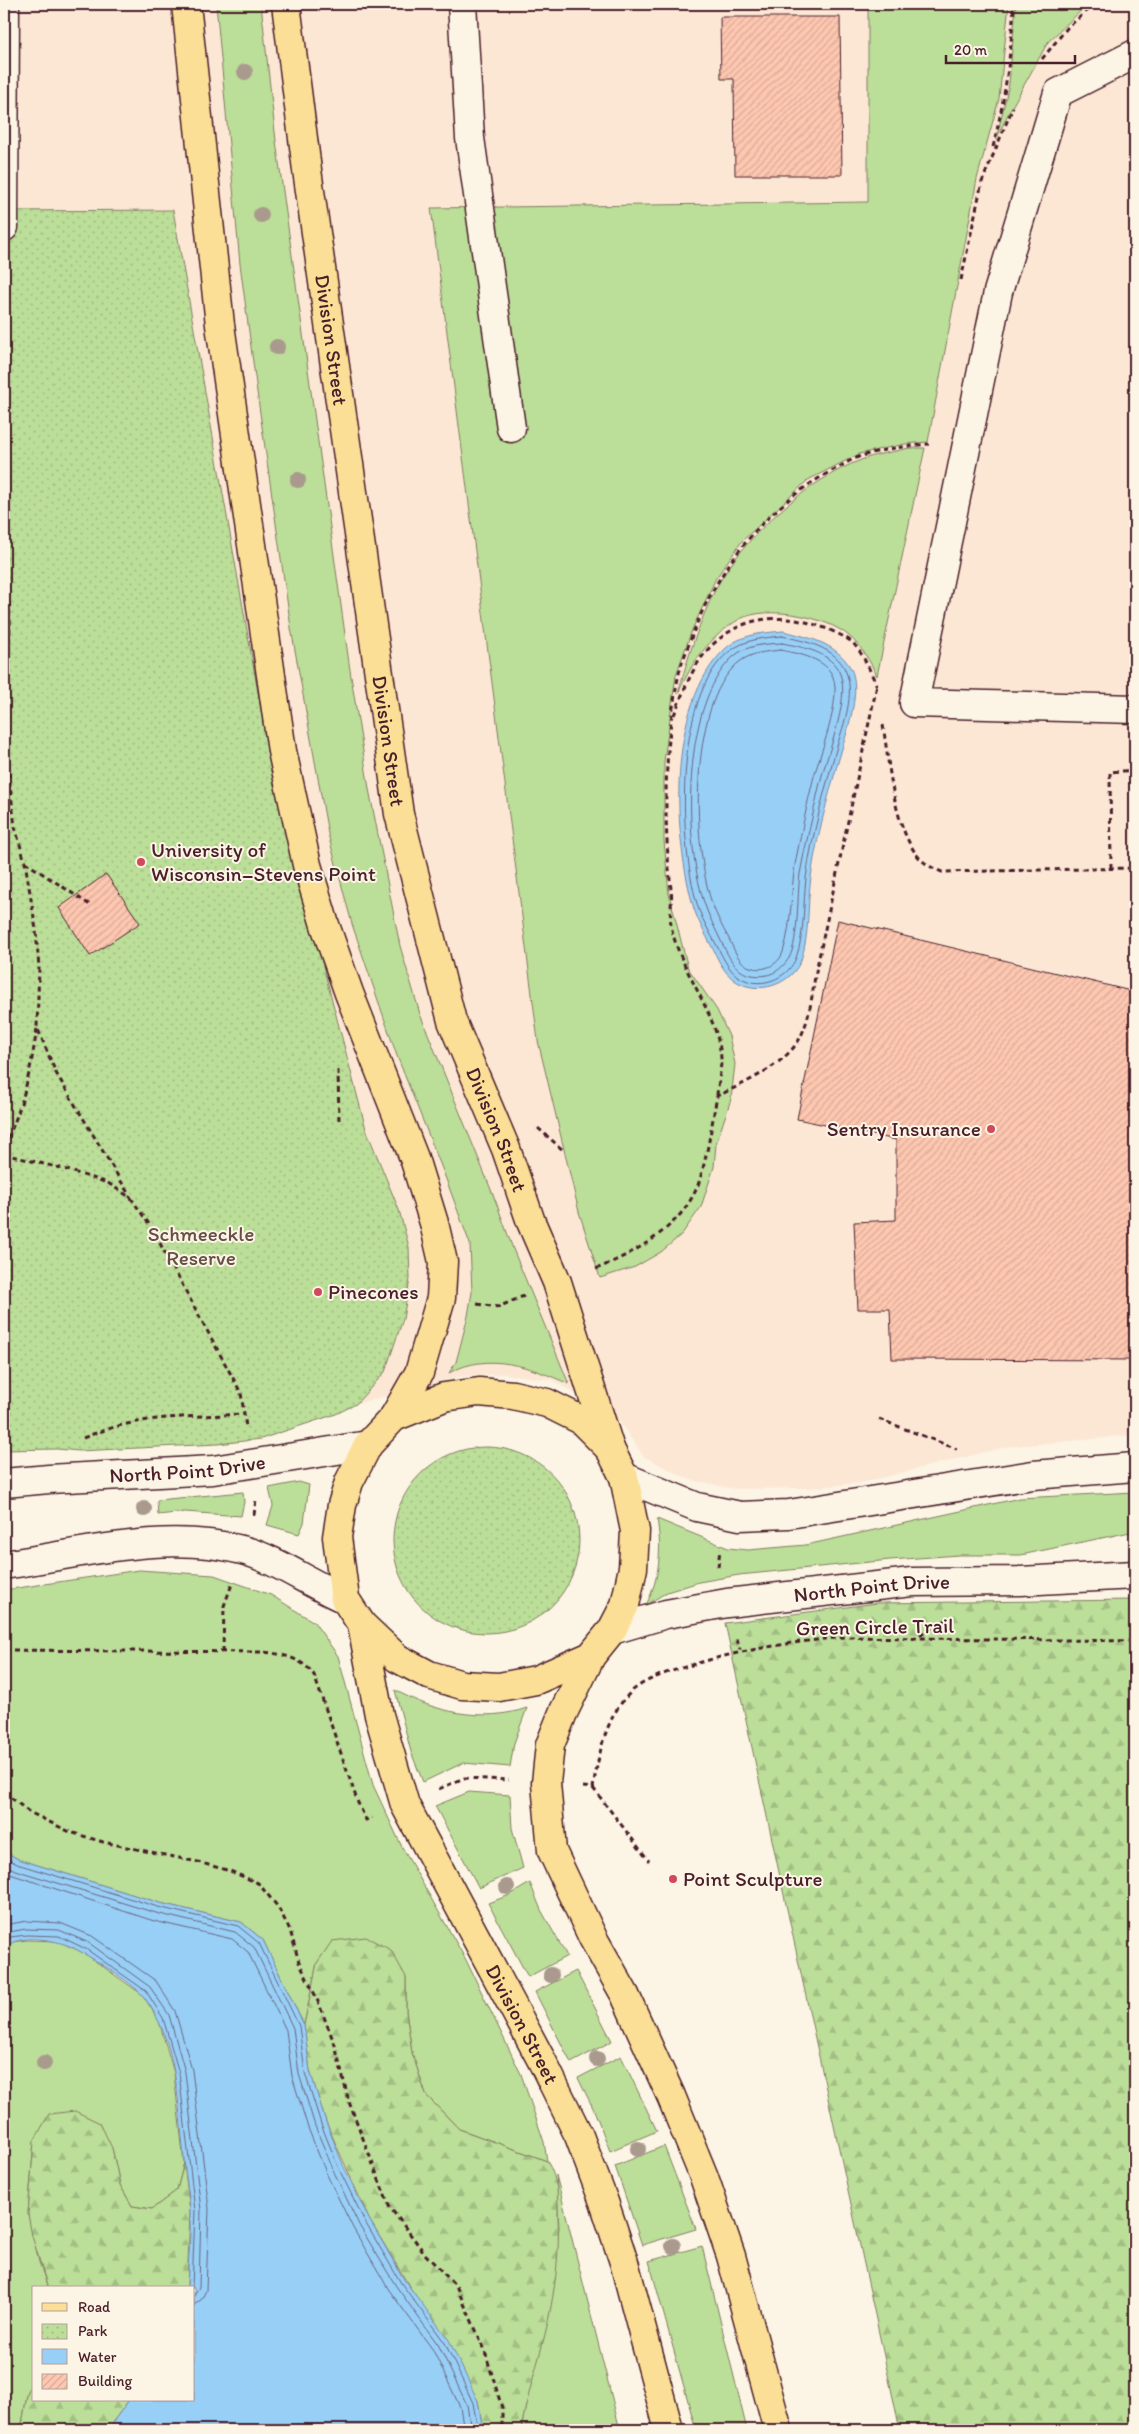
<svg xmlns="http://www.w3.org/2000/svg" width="1139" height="2434" font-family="Itim,sans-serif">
<defs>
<pattern id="forest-firs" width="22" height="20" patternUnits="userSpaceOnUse" patternTransform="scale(1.25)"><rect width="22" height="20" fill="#bbde98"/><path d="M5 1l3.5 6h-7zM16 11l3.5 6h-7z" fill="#a2be83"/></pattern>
<pattern id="park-dots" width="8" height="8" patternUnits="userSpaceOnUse" patternTransform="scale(1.25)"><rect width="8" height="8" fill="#bbde98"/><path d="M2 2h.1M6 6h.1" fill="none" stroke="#a2be83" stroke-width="1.8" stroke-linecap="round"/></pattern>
<pattern id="building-hatch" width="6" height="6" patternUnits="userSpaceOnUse" patternTransform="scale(1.25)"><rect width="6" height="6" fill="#fdc7b0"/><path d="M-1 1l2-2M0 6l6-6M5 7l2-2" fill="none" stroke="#daaa98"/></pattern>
</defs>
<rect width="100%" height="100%" fill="#fcf5e5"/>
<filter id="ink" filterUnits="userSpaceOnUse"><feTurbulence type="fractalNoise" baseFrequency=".02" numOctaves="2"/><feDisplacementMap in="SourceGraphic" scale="10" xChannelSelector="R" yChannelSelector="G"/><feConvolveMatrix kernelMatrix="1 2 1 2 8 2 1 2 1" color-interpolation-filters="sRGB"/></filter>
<g filter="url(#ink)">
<path fill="#fce7d5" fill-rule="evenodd" d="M 4,4 L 1135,4 L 1135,1435 L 1006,1447 L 861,1483 L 809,1488 L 735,1489 L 690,1480 L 644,1457 L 618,1420 L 552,1380 L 504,1374 L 460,1377 L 356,1404 L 4,1413 ZM 178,238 L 272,772 L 366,1129 L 391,1192 L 345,1082 L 260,789 Z"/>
<g fill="#bbde98" stroke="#827e62">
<path d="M 216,4 L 261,4 L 276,141 L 350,670 L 369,789 L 400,946 L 420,1014 L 496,1202 L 513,1249 L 569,1384 C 531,1367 488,1351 449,1373 L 456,1362 L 468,1316 L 472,1292 L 470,1244 L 443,1171 L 397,1056 L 352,924 L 328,834 L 291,628 L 257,392 L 240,264 Z"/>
<polygon points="868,4 1009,4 999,99 977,179 928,442 905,444 859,454 808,480 742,541 716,578 692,630 676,675 664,761 664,841 669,894 688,968 717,1010 729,1036 735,1064 731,1099 716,1144 714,1167 701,1207 682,1234 661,1252 635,1267 600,1278 579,1212 538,1041 431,208 868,202"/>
<polygon points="1016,4 1088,4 1048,42 1008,114 996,140 1009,84"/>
<path d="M 909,448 L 925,448 L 877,676 C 870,661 862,647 849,636 C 826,616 767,605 740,619 C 710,636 691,663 678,694 C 687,659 699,623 715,590 C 742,538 807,480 861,460 C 876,454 893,452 909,448 Z"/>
<polygon points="299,1482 309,1485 304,1523 299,1534 267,1525 273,1506 269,1488"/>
<polygon points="243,1492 244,1502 241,1516 185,1512 158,1515 157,1500"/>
<path d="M 1135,1492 L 1135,1531 L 1021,1555 L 959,1555 L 890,1560 L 739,1575 L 699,1582 L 667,1592 L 646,1605 C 660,1578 662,1548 657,1519 L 728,1548 L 748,1550 L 806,1545 L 1020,1498 Z"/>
<polygon points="139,1570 214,1575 271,1595 314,1622 338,1656 373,1785 402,1847 466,1960 521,2074 544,2142 547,2161 459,2129 426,2095 412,2053 406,2011 406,1977 317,1963 304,2025 263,1940 241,1922 160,1903 18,1859 4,1851 4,1590"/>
<path d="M 395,1690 C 434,1712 483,1723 527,1708 L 514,1743 L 510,1767 L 463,1763 L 423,1782 L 411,1752 Z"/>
<polygon points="469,1792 510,1795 512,1828 523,1868 479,1888 435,1806"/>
<polygon points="530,1883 541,1910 567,1956 528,1977 488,1903 510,1895"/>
<polygon points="27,1940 58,1941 84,1953 143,1995 159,2021 174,2073 184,2163 177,2190 152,2209 132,2206 120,2185 112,2148 34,2141 28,2213 39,2262 48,2288 34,2288 34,2374 27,2395 21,2430 4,2430 4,2032 7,2025 4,1948 11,1942"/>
<polygon points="576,1971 612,2041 571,2063 535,1992"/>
<polygon points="621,2056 657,2131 610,2151 594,2110 578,2078"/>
<polygon points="664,2146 696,2229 642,2245 615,2166"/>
<polygon points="556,2175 620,2430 521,2430 559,2228"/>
<polygon points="702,2246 747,2430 696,2430 649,2261"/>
</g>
<g fill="url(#forest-firs)" stroke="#827e62">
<polygon points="1135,1600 1135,2430 900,2430 725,1623 877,1603"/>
<path d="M 366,1937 L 391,1950 L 406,1977 L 406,2011 L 412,2053 L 426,2095 L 459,2129 L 547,2161 C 558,2179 558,2195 558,2216 C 560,2253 555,2290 547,2326 C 539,2361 527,2394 521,2430 L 483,2430 L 478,2401 L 369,2219 L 326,2122 L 310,2071 L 304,2025 L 317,1963 L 332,1941 Z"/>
<polygon points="75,2111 100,2123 112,2148 120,2185 132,2206 152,2209 177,2190 184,2163 190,2211 187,2288 48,2288 32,2236 28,2214 34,2141 49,2114"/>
<polygon points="34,2374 34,2400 129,2400 115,2419 111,2430 21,2430 27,2395"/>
</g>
<g fill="url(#park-dots)" stroke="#827e62">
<polygon points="173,210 272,772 366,1129 399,1210 409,1247 410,1279 403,1319 385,1372 356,1404 336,1414 261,1439 218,1444 79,1451 57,1449 4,1450 4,211"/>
<circle cx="486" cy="1540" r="93"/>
</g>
<g fill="#98cff7" stroke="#7989a5">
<path d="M 783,631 C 808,637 836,643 850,667 C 860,684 852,714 847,732 C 833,779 818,828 811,877 C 807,903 810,934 801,960 C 793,981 768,992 747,986 C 727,981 719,962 711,945 C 705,934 698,921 694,909 C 673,837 666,706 725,649 C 741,634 763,633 783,631 Z"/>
<path d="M 4,1851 L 18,1859 L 160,1903 L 241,1922 L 263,1940 L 304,2025 L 310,2071 L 326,2122 L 344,2167 L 369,2219 L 405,2281 L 449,2340 L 478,2401 L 483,2430 L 111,2430 L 115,2419 L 129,2400 L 194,2400 L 194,2288 L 187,2288 C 188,2263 191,2237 190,2212 C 190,2195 185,2177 184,2159 C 179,2108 177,2037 143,1996 C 132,1982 89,1956 72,1947 C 53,1939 20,1933 4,1948 Z"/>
<polygon points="4,1972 7,2025 4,2032"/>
</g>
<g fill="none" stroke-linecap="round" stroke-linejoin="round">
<g stroke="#69657d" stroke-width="1">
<path d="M 782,636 C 804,641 837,647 846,672 C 855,694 844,724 837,746 C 825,789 812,834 806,878 C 803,903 805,933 796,958 C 789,976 767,987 748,981 C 730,976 724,959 716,944 C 710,933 703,921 699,910 C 678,848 673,695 730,651 C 746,639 763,638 782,636 Z"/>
<path d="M 782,643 C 802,647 832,652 840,674 C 851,700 825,759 819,787 C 813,816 805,845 800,874 C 797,895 799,940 789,958 C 780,972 768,978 752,975 C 735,973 728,955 721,941 C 716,930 710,919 706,908 C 683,846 681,705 733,657 C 746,645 765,644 782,643 Z"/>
<path d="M 781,650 C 798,654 826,658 833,677 C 842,700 819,756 813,780 C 807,804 802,829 797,854 C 790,885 793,922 783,952 C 779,964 766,971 753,968 C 738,965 734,948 728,937 C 722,927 717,916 713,906 C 692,850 688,705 738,663 C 751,652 766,652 781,650 Z"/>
<polyline points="4,1857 17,1864 158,1907 238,1926 259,1943 299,2026 305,2073 321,2124 339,2169 365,2222 401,2283 445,2343 473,2403 478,2430"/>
<polyline points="4,1864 15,1870 156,1913 235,1932 254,1947 293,2028 299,2074 315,2126 334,2172 359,2225 396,2286 439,2346 467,2405 471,2430"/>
<polyline points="4,1872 154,1921 232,1939 248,1952 286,2030 292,2076 308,2128 327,2175 353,2228 389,2290 433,2350 460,2407 464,2430"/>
<polyline points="4,1925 27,1921 60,1923 92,1936 156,1981 175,2011 192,2070 209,2209 206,2290 202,2299 194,2305"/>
<polyline points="4,1933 26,1929 59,1930 89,1943 150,1987 169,2015 185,2072 201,2210 199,2287 194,2296"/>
<polyline points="4,1942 10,1937 27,1935 59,1936 86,1949 146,1991 163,2018 179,2073 195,2211 192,2288"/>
</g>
</g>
<g fill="url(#building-hatch)" stroke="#4a1f2b">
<polygon points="720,17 840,17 842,175 735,175 734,79 721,79"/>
<polygon points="106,874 140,923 90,956 59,908"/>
<polygon points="838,920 1135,992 1135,1360 892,1359 890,1309 858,1309 854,1222 896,1220 896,1140 797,1119"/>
</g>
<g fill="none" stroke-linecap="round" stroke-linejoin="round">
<defs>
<g id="minor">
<polyline points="462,4 470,138 511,428"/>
<polyline points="1135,54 1058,93 998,292 914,703 1135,709"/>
<polyline points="4,227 5,4"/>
<polyline points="624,1477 697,1507 740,1516 789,1514 1033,1475 1135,1467"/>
<path id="s1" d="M 4,1483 L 49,1479 L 213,1470 L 368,1445"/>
<path d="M 4,1565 C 81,1554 163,1530 242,1550 C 274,1558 312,1585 345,1599"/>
<path id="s2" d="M 612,1630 L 666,1614 L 727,1603 L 912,1582 L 1020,1581 L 1135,1575"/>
</g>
<g id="major">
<polyline points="186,4 220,325 282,751 307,865 325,925 349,993 414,1158 434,1223 443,1262 441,1298 419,1373 394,1417"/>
<path id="s3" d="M 286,4 L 307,170 L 399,814 L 452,1021 L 506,1149 L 531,1222 L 557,1282 L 610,1449"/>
<polygon points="479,1392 513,1395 547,1403 581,1420 610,1449 624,1477 635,1531 633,1568 625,1605 612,1630 591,1656 536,1680 499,1687 462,1685 429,1675 397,1658 362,1625 345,1599 337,1537 342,1505 349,1482 368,1445 394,1417 444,1397"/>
<path id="s4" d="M 362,1625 L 379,1715 L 405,1805 L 542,2061 L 579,2136 L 604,2202 L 624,2262 L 669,2430"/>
<polyline points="591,1656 563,1713 550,1745 546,1783 552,1851 593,1938 625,1995 671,2096 704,2177 731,2256 778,2430"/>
</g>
</defs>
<use href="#minor" stroke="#4a1f2b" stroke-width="31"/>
<use href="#major" stroke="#4a1f2b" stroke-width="31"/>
<g stroke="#4a1f2b" stroke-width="3" stroke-dasharray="5 4" stroke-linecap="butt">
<polyline points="1042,59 1067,28 1095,4"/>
<path d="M 993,147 C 1005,99 1011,53 1014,4"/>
<polyline points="4,270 4,415"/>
<polyline points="961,280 982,182 1013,107"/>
<polyline points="4,548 10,621 5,744 15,827 25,862 36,930 39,968 37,1027 56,1073 131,1198"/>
<path d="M 674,715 C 685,688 695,658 718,640 C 749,614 786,614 822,627 C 832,631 845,636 853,643 C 864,655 870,671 877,686"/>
<path d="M 883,725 C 889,762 893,824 917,855 C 923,863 932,868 942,872 L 1135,868"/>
<polyline points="25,862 90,905"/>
<polyline points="1111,868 1110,772 1135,770"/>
<polyline points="338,1070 339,1122"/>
<path d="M 717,1095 C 718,1084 721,1071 721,1059 C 719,1014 679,971 671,925 C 669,913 673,901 671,889 C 663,817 664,750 678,678 C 680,667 685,655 689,644 C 715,569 766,505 837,468 C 845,464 853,458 862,456 C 883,449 906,446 929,444"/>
<polyline points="538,1128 564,1151"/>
<path d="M 4,1146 C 23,1108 31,1069 37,1028"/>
<polyline points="4,1154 64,1169 108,1183 131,1198 151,1227 241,1393 246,1427"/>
<path d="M 596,1269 C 637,1252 686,1225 700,1179 C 708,1152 712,1123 717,1096 C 743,1084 788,1064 801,1036 C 810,1017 812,996 815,976 L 877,685"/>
<polyline points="477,1304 498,1307 524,1296"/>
<polyline points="879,1419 957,1449"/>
<path d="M 83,1438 C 141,1414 182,1418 243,1414"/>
<polyline points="254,1515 256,1499"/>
<polyline points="718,1567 720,1549"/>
<polyline points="737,1639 740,1650"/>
<polyline points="912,1639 946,1620"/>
<path d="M 4,1650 L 263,1652 C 283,1654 302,1658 314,1675 L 358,1803 L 366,1820 L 372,1817"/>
<polyline points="223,1652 224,1606 232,1584"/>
<path d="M 583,1787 L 593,1788 C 599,1754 605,1718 630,1693 C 644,1679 669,1672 688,1666 C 740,1650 791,1642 845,1637 L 1135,1641"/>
<polyline points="593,1788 649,1861"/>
<polyline points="439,1789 464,1778 509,1780"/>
<polyline points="4,1792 29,1812 70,1832 103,1842 198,1862 230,1871 258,1883 278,1907 290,1930 299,1962 317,1999 335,2045 349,2102 389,2206 426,2255 456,2286 484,2348 502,2408 502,2430"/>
</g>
<use href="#minor" stroke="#fcf5e5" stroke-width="28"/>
<use href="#major" stroke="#fbdf96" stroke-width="28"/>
</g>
<g fill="#aa9a8e">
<circle cx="245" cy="72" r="8"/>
<circle cx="261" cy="215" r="8"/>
<circle cx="277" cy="347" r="8"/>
<circle cx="298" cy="480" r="8"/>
<circle cx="144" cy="1509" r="8"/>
<circle cx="507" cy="1887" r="8"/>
<circle cx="551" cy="1975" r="8"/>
<circle cx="597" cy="2059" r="8"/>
<circle cx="44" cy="2063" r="8"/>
<circle cx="638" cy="2149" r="8"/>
<circle cx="673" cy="2246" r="8"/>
</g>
</g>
<g fill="#d1495b" stroke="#fcf5e5" stroke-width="2">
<circle cx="141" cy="862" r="5"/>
<circle cx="991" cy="1129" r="5"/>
<circle cx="318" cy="1292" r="5"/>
<circle cx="673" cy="1879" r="5"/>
</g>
<g text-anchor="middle" stroke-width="4" stroke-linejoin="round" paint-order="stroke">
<g font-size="21" fill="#4a1f2b" stroke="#fcf5e5">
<text dy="7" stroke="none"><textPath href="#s3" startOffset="339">Division Street</textPath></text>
<text dy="7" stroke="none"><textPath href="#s3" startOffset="744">Division Street</textPath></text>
<text dy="7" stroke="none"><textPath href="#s3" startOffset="1149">Division Street</textPath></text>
<text dy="7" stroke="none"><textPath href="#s1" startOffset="184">North Point Drive</textPath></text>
<text dy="7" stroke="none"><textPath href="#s2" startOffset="264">North Point Drive</textPath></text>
<text transform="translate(875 1627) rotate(-1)" y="7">Green Circle Trail</text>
<text dy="7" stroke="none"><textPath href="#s4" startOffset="434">Division Street</textPath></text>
</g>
<g font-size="21" fill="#4a1f2b" stroke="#fcf5e5" text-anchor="start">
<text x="151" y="857">University of<tspan x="151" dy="24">Wisconsin–Stevens Point</tspan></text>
<text x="981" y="1136" text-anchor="end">Sentry Insurance</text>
<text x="328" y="1299">Pinecones</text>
<text x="683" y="1886">Point Sculpture</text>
</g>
<g font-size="21" fill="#664f46" stroke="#fcf5e5">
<text x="201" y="1241">Schmeeckle<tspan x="201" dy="24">Reserve</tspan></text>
</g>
</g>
<rect width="1139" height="2434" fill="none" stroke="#fcf5e5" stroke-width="20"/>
<rect x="10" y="10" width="1119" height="2414" fill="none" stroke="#4a1f2b" stroke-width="2" filter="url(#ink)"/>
<rect x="32" y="2286" width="162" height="115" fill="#fcf5e5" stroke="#b59f9b"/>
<rect x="42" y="2303" width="25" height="8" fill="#fbdf96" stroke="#b59f9b"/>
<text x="78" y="2312" font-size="15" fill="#4a1f2b">Road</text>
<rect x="42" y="2324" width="25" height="15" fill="url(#park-dots)" stroke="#b59f9b"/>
<text x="78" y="2336" font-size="15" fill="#4a1f2b">Park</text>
<rect x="42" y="2349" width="25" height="15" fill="#98cff7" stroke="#b59f9b"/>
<text x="78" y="2362" font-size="15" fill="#4a1f2b">Water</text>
<rect x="42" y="2374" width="25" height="15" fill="url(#building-hatch)" stroke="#b59f9b"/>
<text x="78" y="2386" font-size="15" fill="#4a1f2b">Building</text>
<path d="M946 55v8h129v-8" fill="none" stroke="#4a1f2b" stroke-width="2.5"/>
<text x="954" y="55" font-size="15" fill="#4a1f2b" stroke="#fcf5e5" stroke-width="4" paint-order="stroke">20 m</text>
</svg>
